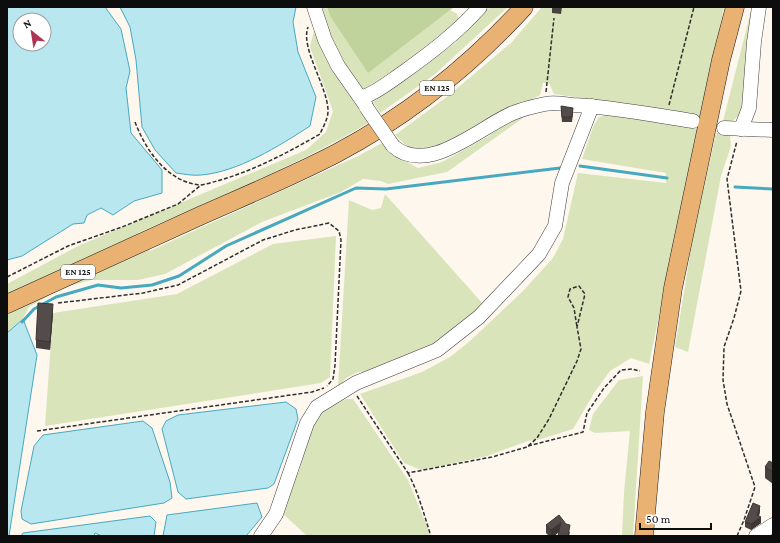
<svg xmlns="http://www.w3.org/2000/svg" width="780" height="543" font-family="'Crimson Pro',serif">
<rect width="100%" height="100%" fill="#fdf7ee"/>
<g fill="#d9e4bb">
<path d="M 320,7 L 327,7 L 330,16 L 430,25 L 450,10 L 457,14 L 459,20 C 438,39 393,85 365,89 C 362,90 359,88 356,87 L 339,60 Z"/>
<polygon points="490,7 508,7 434,75 380,113 373,102 455,43"/>
<polygon points="542,7 724,7 701,117 683,113 554,94 549,83 543,83 540,95 464,136 433,148 410,149 395,135 448,96 511,43"/>
<path d="M 752,7 L 744,107 C 738,117 734,122 722,125 Z"/>
<path d="M 314,31 L 368,123 C 295,167 215,198 138,233 L 150,251 L 358,156 L 382,143 L 398,157 L 418,168 L 442,162 L 489,136 L 508,118 L 516,116 L 523,118 L 447,172 L 388,184 L 381,181 L 363,179 L 341,192 L 262,222 L 165,274 L 138,280 L 91,280 L 60,289 L 29,307 L 23,318 L 7,333 L 7,284 L 78,246 L 306,150 L 326,132 L 333,111 L 310,47 Z"/>
<polygon points="609,114 669,125 680,124 698,129 649,364 631,358 610,371 594,393 573,429 541,439 528,441 487,456 421,470 404,463 360,394 422,372 450,357 470,341 523,291 553,258 563,239 578,173 666,183 666,173 582,159 593,127 599,117"/>
<polygon points="722,132 730,136 731,146 721,176 688,352 675,347 692,243 716,133"/>
<polygon points="385,194 483,304 445,337 416,354 367,372 358,372 346,378 338,387 349,200 372,210 381,208"/>
<polygon points="336,236 330,377 321,383 45,426 53,313 177,294 273,244"/>
<polygon points="643,376 633,536 622,536 624,492 630,431 595,433 589,430 593,414 619,380"/>
<polygon points="346,399 353,399 408,480 431,536 307,536 281,512 299,471 311,431 318,416 326,409"/>
</g>
<polygon fill="#c1d39c" points="327,7 454,7 368,73 330,16"/>
<g fill="#b8e7ef" stroke="#47a9bf" fill-rule="evenodd">
<path d="M 7,7 L 105,7 L 121,29 L 130,71 L 126,88 L 131,133 L 162,170 L 162,193 L 134,201 L 113,215 L 101,208 L 87,215 L 84,223 L 73,224 L 22,256 L 7,260 ZM 20,20 L 44,20 L 44,44 L 20,44 Z"/>
<path d="M 120,7 L 296,7 L 293,22 L 298,52 L 316,97 L 310,126 C 279,146 238,172 201,175 C 193,176 184,174 176,173 L 155,150 L 142,127 L 136,60 L 130,27 Z"/>
<polygon points="23,319 37,355 9,536 7,536 7,333"/>
<polygon points="286,402 296,409 298,419 274,484 268,488 186,499 178,492 162,429 166,421 178,415"/>
<polygon points="143,421 152,428 170,482 172,498 164,503 31,524 22,519 21,511 34,446 43,435"/>
<polygon points="257,503 262,517 246,536 163,536 167,515"/>
<polygon points="150,516 156,522 154,536 102,536 95,533 94,536 21,536 23,533"/>
</g>
<g fill="none" stroke-linecap="round" stroke-linejoin="round">
<g stroke="#47a9bf" stroke-width="3">
<polyline points="580,166 667,178"/>
<polyline points="735,187 773,189"/>
<polyline points="22,322 34,309 56,297 98,285 121,288 152,285 179,276 226,246 356,188 386,189 560,168"/>
</g>
<defs>
<g id="minor">
<polyline points="314,7 325,40 338,66 366,106"/>
<path d="M 361,98 C 376,93 388,83 401,74 C 429,54 457,33 480,7"/>
<polyline points="724,128 773,130"/>
<polyline points="741,129 749,108 754,42 759,7"/>
<path d="M 393,146 C 428,177 481,126 513,113 C 523,109 535,106 545,104 C 554,102 564,104 573,105 C 613,107 653,115 693,121"/>
<polyline points="261,536 276,514 307,423 317,407 356,383 437,350 479,317 539,254 555,226 562,183 592,106"/>
<polyline points="756,536 773,525"/>
</g>
<g id="major">
<path d="M 7,304 C 72,275 137,245 202,215 C 247,195 293,176 337,153 C 407,116 470,66 524,7"/>
<polyline points="644,536 655,412 673,288 721,60 735,7"/>
</g>
</defs>
<use href="#minor" stroke="#404040" stroke-width="15"/>
<use href="#major" stroke="#1e1e1e" stroke-width="19"/>
<g stroke="#2f2f2f" stroke-width="1.5" stroke-dasharray="4 2" stroke-linecap="butt">
<polyline points="546,92 554,18"/>
<polyline points="669,105 694,7"/>
<path d="M 135,122 C 146,151 167,181 199,185 C 205,185 212,182 217,181 C 253,171 287,153 320,134 C 323,127 328,119 328,111 C 328,87 300,48 308,27"/>
<polyline points="7,277 68,246 122,227 178,204 201,185"/>
<polyline points="58,303 143,293 178,285 263,240 295,230 329,223 339,231 341,240 335,365 333,379 327,386"/>
<polyline points="357,396 408,473 492,457 527,447 537,438 549,419 577,361 581,349 577,327 585,294 579,286 570,289 568,297 574,308 577,327"/>
<polyline points="37,431 312,392 324,388"/>
<polyline points="528,446 583,432 587,413 604,388 621,370 632,369 640,371"/>
<path d="M 408,473 C 419,494 424,515 431,536"/>
<polyline points="737,536 744,520 755,487 727,404 723,380 724,347 734,318 741,291 727,179 737,141"/>
</g>
<use href="#minor" stroke="#fff" stroke-width="14"/>
<use href="#major" stroke="#eab272" stroke-width="18"/>
<defs>
<polyline id="minor-bridge" points="366,107 393,146"/>
</defs>
<use href="#minor-bridge" stroke="#404040" stroke-width="15" stroke-linecap="butt"/>
<use href="#minor-bridge" stroke="#fff" stroke-width="14"/>
</g>
<g fill="#484140">
<polygon points="552,7 562,7 561,14 552,13"/>
<polygon points="561,106 573,114 572,122 562,122 561,112"/>
<polygon points="53,313 50,350 36,348 36,340"/>
<polygon points="773,463 773,484 765,478 765,467"/>
<polygon points="760,512 759,516 761,523 751,530 745,527 745,522"/>
<polygon points="546,525 570,532 569,536 558,536 559,532 554,536 549,536 546,533"/>
</g>
<g fill="#3b3534">
<polygon points="53,304 53,313 50,350 50,342"/>
<polygon points="760,506 760,512 757,519 761,517 761,523 751,530 751,524 757,515"/>
<polygon points="561,522 561,530 554,536 551,536 551,530"/>
</g>
<g fill="#544c4a" stroke="#3b3534">
<polygon points="552,7 561,7 561,8"/>
<polygon points="561,106 573,108 572,117 562,117"/>
<polygon points="38,303 53,304 50,342 36,340"/>
<polygon points="769,461 773,463 773,472 765,467"/>
<polygon points="753,503 760,506 757,515 761,517 751,524 745,522"/>
<polygon points="559,515 566,524 570,525 568,536 558,536 561,522 551,530 546,525"/>
</g>
<g text-anchor="middle" stroke-width="4" stroke-linejoin="round" paint-order="stroke">
<g fill="#fff" stroke="#565656" stroke-width="1">
<rect x="420" y="81" width="34" height="14" rx="3"/>
<rect x="61" y="265" width="34" height="14" rx="3"/>
</g>
<g font-size="9" font-weight="bold" fill="#0d0d0d">
<text x="437" y="91">EN 125</text>
<text x="78" y="275">EN 125</text>
</g>
</g>
<rect width="780" height="543" fill="none" stroke="#0d0d0d" stroke-width="16"/>
<g transform="translate(32 32) rotate(330)"><circle r="19" fill="#ffffff" stroke="#9e9e9e"/>
<path d="M0-3L7 15L0 10L-7 15Z" fill="#ae3454"/>
<text y="-6" font-size="11" font-weight="bold" text-anchor="middle" fill="#0d0d0d">N</text>
</g>
<path d="M640 523v6h71v-6" fill="none" stroke="#0d0d0d" stroke-width="2"/>
<text x="646" y="523" font-size="12" fill="#0d0d0d" stroke="#ffffff" stroke-width="3" paint-order="stroke">50 m</text>
</svg>
